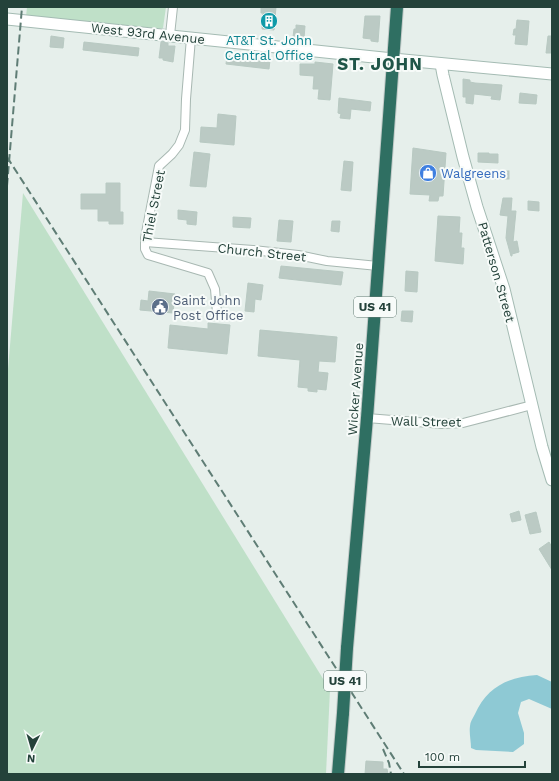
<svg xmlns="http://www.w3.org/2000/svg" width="559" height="781" font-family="'Work Sans',sans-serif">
<rect width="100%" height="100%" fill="#e6efeb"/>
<g fill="#bfe0c8">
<polygon points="27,7 166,7 163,28 149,30 26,17"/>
<polygon points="23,193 330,690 326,774 7,774 7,381"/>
</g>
<path fill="#8ec9d4" d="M 537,675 L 552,682 L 552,709 L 529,699 L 521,702 L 518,713 L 524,733 L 524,744 L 513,752 L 476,750 L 471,748 C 471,741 469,733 470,726 C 470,722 473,718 475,714 C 487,687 508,677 537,675 Z"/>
<g fill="#bbcac4" stroke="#b8c9c2">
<polygon points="261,7 276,7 274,30 262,29 263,13 261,13"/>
<polygon points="365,16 380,16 378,42 371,41 371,39 363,38"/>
<polygon points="517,20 529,21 527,45 515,44 516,35 513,35 514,29 516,29"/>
<polygon points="296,25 305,26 304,38 293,37 294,29 296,29"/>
<polygon points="51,36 64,38 63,48 50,47"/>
<polygon points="548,36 552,36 552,53 546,53"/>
<polygon points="84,42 139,48 138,56 83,50"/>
<polygon points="161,42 168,43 168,46 175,46 173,62 163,60 163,58 159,58"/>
<polygon points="227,56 270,60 269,69 226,64"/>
<polygon points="315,62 333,64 330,100 318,99 319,89 313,89 314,76 300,75 300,64 315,64"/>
<polygon points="463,79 470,80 470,82 475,83 502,85 500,100 491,99 492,96 474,94 473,104 466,103 466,97 463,97"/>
<polygon points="520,93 537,95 536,104 519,103"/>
<polygon points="339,98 371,102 370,111 351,109 350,119 340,118 341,114 338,113"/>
<polygon points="218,114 236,116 234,145 200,142 201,127 217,128"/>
<polygon points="413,148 446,153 443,196 439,196 438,201 429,201 430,195 410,194"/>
<polygon points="194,152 210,154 206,187 190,186"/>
<polygon points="478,153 489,153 489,154 498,154 498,163 478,162"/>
<polygon points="344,161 353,162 351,191 341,190"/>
<rect x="494" y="171" width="15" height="8"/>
<polygon points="106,183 120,183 120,212 123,212 123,224 109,224 109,221 98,221 98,209 81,209 81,194 106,194"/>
<polygon points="503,198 512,198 511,211 516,211 513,242 517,241 519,252 512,254 512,256 511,256 506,238 508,216 500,215"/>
<polygon points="528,201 539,202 539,211 528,210"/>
<polygon points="178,210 197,212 196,225 187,224 187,220 178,219"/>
<polygon points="438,216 460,217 459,233 462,233 461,248 464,248 463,264 435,261"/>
<polygon points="233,217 251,218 250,228 233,227"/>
<polygon points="279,220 293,221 291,242 277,241"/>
<polygon points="332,221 340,221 339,232 331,231"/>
<polygon points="281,266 343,272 341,285 279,278"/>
<polygon points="406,271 418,272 417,292 405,291"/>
<polygon points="248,283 263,285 261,300 255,299 254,312 245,311"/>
<polygon points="149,291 175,294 173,313 140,310 141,300 148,301"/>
<polygon points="402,311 413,311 412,322 401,321"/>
<polygon points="208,323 230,325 227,354 168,348 170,325 208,329"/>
<polygon points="260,330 337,337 335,362 319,361 318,372 328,373 326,390 317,389 317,392 308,391 308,388 298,387 300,360 258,356"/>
<polygon points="519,511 521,520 512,522 510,514"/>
<polygon points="536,512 541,532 530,534 525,515"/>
<polygon points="549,542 552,547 552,570 539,549"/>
<polygon points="366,761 383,762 383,769 387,769 388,774 365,774"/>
</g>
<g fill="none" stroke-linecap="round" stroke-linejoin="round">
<defs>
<g id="street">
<polyline points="170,35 173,7"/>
<polyline points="191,38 186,99 185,130 179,145 172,154 159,166 145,238 145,249 148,255 208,273 215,289 217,313"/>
<polyline points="145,242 253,250 298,255 327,261 378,266"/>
<polyline points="367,418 442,424 463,423 532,405"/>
</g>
<g id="secondary">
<polyline points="7,19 393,59 552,74"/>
<polyline points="441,64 443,75 463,157 477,207 504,289 542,447 552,480"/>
</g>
<g id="highway">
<polyline points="347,648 367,418 397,7"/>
<polyline points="338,774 343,713"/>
</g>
</defs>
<use href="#street" stroke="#a8b8b2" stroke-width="10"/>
<use href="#secondary" stroke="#a4bbb3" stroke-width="13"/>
<use href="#highway" stroke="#c2cac8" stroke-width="14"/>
<use href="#street" stroke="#fff" stroke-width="8"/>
<use href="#secondary" stroke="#fff" stroke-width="11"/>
<use href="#highway" stroke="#2f6f62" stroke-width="12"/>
<g stroke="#5f7d75" stroke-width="2" stroke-dasharray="8 4" stroke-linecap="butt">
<polyline points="7,157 404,774"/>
<polyline points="7,186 22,7"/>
<polyline points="383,749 389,763 391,774"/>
</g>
<defs>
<polyline id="highway-bridge" points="343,713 347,648"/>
</defs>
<use href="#highway-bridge" stroke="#c2cac8" stroke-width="14" stroke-linecap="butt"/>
<use href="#highway-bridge" stroke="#2f6f62" stroke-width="12"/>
</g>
<defs>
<symbol id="building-disc" viewBox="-11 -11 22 22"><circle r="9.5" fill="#0f9aa8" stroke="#f7fbf9"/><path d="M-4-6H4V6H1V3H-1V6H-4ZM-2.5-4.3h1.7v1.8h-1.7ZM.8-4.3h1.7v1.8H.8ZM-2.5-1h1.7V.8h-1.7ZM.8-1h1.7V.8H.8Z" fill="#fff"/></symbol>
<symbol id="shop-disc" viewBox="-11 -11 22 22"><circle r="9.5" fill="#3f7fe0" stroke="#f7fbf9"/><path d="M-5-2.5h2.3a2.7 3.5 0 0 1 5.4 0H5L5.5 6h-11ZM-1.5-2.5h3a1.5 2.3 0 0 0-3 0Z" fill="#fff"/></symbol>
<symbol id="civic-disc" viewBox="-11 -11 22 22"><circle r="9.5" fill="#5c6f8a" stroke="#f7fbf9"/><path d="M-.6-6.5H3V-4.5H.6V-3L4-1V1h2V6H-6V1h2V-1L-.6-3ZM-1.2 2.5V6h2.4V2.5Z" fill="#fff"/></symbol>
</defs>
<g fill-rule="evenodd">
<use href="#building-disc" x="259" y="11" width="20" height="20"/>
<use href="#shop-disc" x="418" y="163" width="20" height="20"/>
<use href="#civic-disc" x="150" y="297" width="20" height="20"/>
</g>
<g text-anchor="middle" stroke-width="4" stroke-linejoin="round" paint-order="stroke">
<g fill="#f7fbf9" stroke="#637a73" stroke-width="1">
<rect x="354" y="297" width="42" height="20" rx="3"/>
<rect x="324" y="671" width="42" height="20" rx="3"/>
</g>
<g font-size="12" font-weight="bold" fill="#24423a">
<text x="375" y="311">US 41</text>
<text x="345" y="685">US 41</text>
</g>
<g font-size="13" fill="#24423a" stroke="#f7fbf9">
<text transform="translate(148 33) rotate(6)" y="5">West 93rd Avenue</text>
<text transform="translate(153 206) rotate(-79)" y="5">Thiel Street</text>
<text transform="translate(262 252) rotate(6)" y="5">Church Street</text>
<text transform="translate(497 272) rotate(74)" y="5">Patterson Street</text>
<text transform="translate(355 389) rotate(-86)" y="5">Wicker Avenue</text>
<text transform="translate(426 421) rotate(1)" y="5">Wall Street</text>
</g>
<g font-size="13" fill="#0d838f" stroke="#f7fbf9">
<text x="269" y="45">AT&amp;T St. John<tspan x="269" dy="15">Central Office</tspan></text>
</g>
<g font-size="13" fill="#366cbe" stroke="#f7fbf9" text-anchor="start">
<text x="441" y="178">Walgreens</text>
</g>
<g font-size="13" fill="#4e5e75" stroke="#f7fbf9" text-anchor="start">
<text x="173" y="305">Saint John<tspan x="173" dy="15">Post Office</tspan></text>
</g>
<g font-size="17" font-weight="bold" letter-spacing="1" fill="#1f5548" stroke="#f7fbf9">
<text x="380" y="70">ST. JOHN</text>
</g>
</g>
<rect width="559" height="781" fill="none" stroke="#24423a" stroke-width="16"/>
<g transform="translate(32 749) rotate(185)" stroke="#f7fbf9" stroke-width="3" paint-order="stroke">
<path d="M0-3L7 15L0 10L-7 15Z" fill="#24423a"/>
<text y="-6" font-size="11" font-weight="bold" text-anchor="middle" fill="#24423a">N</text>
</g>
<path d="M419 761v6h106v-6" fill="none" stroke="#24423a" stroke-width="2"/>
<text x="425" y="761" font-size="12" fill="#24423a" stroke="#f7fbf9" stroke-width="3" paint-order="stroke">100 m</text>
</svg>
